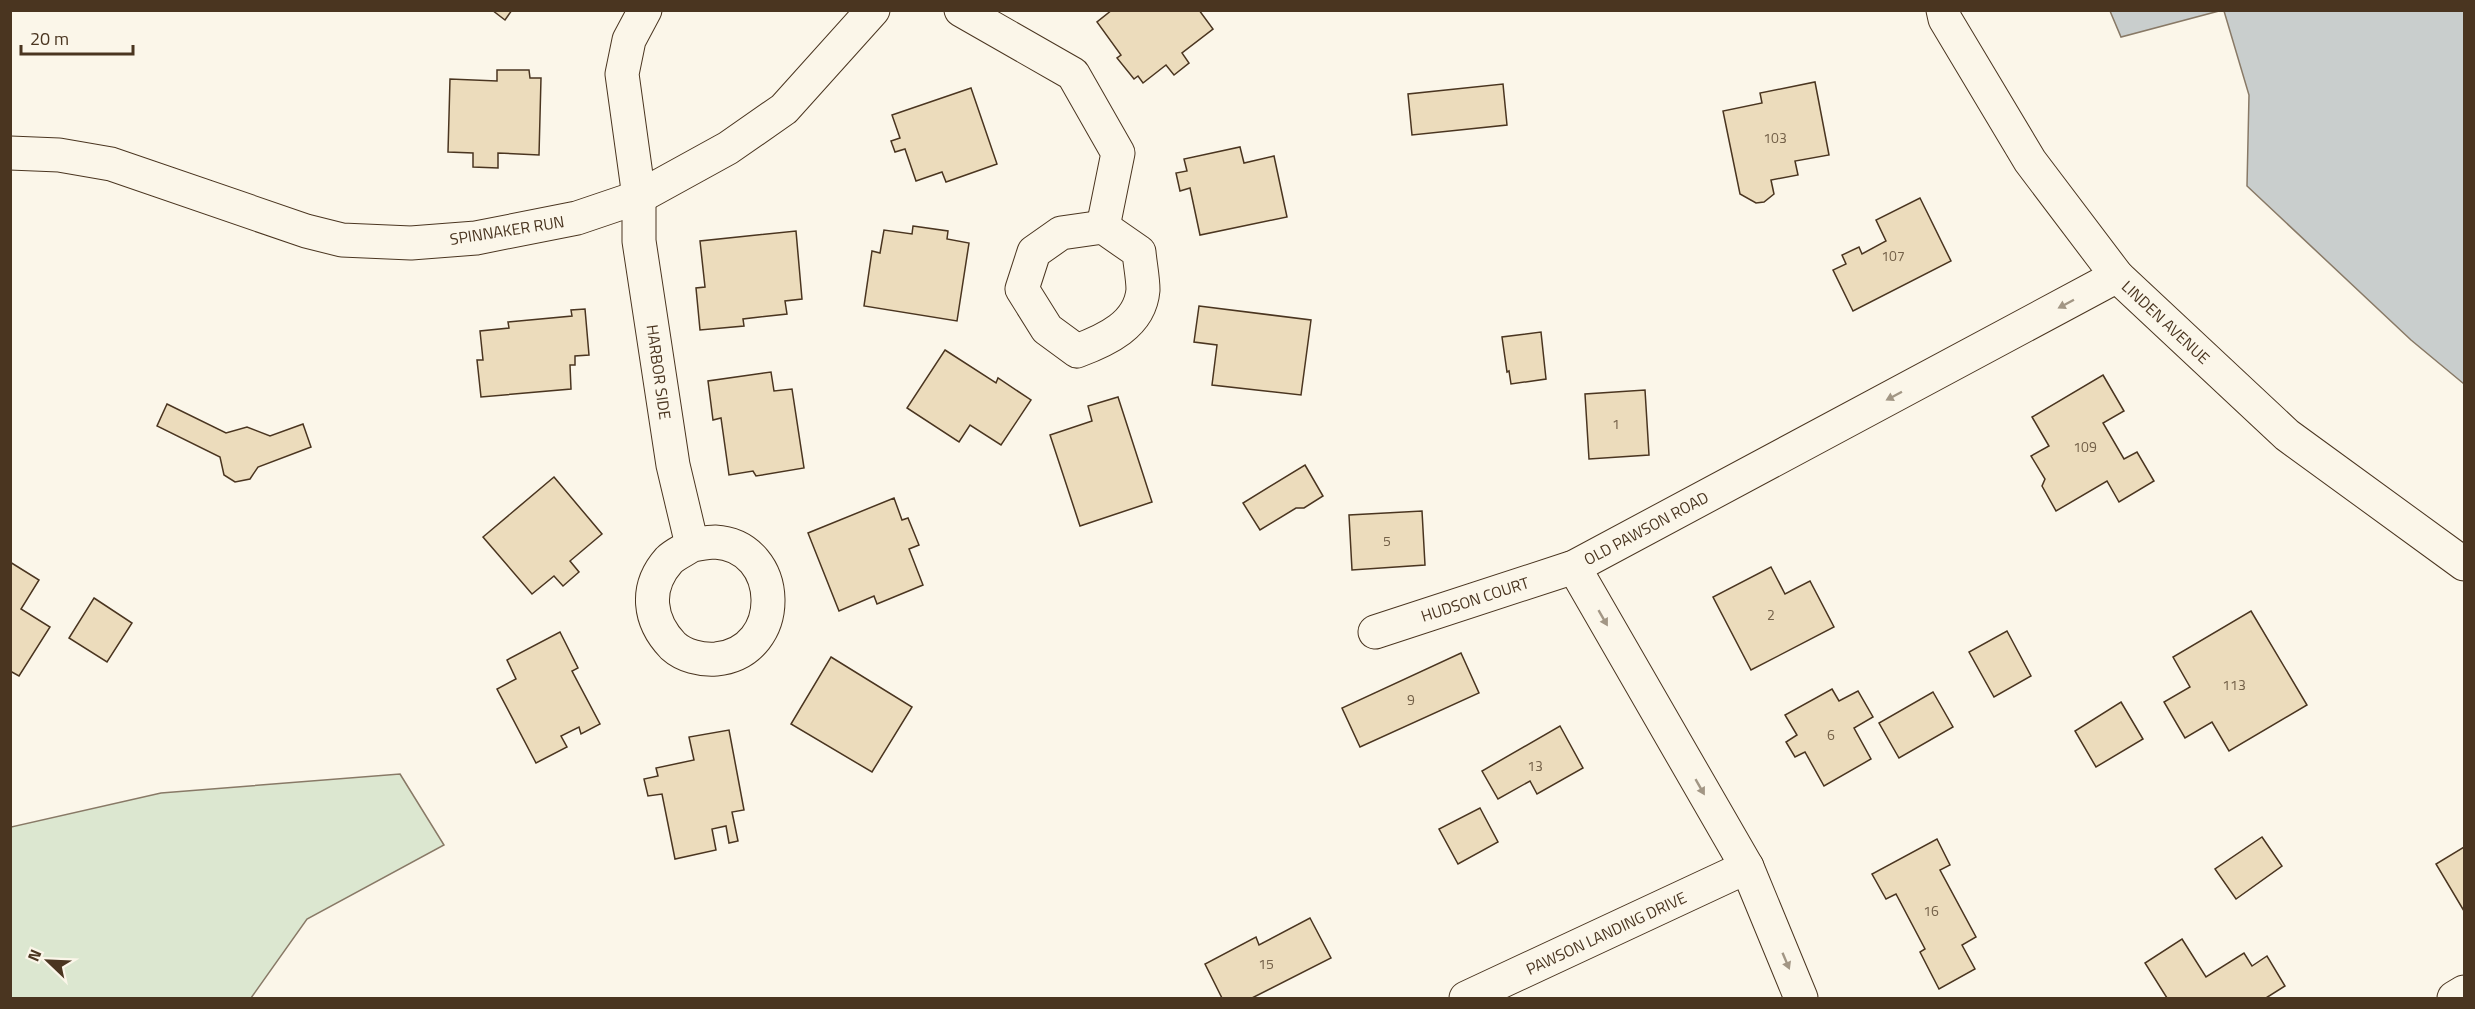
<svg xmlns="http://www.w3.org/2000/svg" width="2475" height="1009" font-family="'Titillium Web',sans-serif">
<rect width="100%" height="100%" fill="#fbf6e9"/>
<polygon fill="#dce7d0" stroke="#887966" stroke-width="1.5" points="400,774 444,845 307,919 251,998 11,998 11,827 161,793"/>
<g fill="#c9cecd" stroke="#887966" stroke-width="1.5">
<polygon points="2110,11 2219,11 2121,37"/>
<polygon points="2224,11 2464,11 2464,384 2411,340 2247,186 2249,95"/>
</g>
<g fill="#ecdcbc" stroke="#4a3520" stroke-width="1.5">
<polygon points="492,10 512,10 505,20"/>
<polygon points="1112,10 1199,10 1213,29 1182,53 1189,63 1174,75 1166,65 1143,83 1138,76 1134,79 1117,58 1121,55 1097,22"/>
<polygon points="497,70 529,70 530,78 541,78 539,155 498,153 498,168 473,167 473,153 448,152 450,79 497,81"/>
<polygon points="1815,82 1829,155 1795,161 1798,175 1771,180 1774,194 1764,202 1756,203 1740,194 1723,111 1762,103 1760,93"/>
<polygon points="1503,84 1507,125 1412,135 1408,94"/>
<polygon points="971,88 997,164 946,182 942,172 916,181 905,149 895,152 891,141 900,138 892,115"/>
<polygon points="1240,147 1244,163 1274,156 1287,217 1200,235 1190,188 1180,191 1176,173 1187,171 1184,159"/>
<polygon points="1920,198 1951,261 1853,311 1833,270 1846,264 1842,255 1859,247 1862,254 1886,241 1876,220"/>
<polygon points="913,226 948,231 947,239 969,243 957,321 864,306 872,251 880,253 884,230 912,234"/>
<polygon points="796,231 802,299 785,301 787,314 743,319 744,326 700,330 696,288 705,287 700,241"/>
<polygon points="1199,306 1311,320 1301,395 1212,385 1217,345 1194,342"/>
<polygon points="585,309 589,355 575,356 575,365 570,365 571,389 481,397 477,360 483,360 480,331 509,328 508,322 572,316 571,310"/>
<polygon points="1541,332 1546,379 1511,384 1509,371 1507,372 1502,337"/>
<polygon points="945,350 996,383 998,378 1031,400 1001,445 970,425 959,442 907,408"/>
<polygon points="771,372 774,391 792,389 804,468 756,476 753,471 729,475 721,418 713,420 708,381"/>
<polygon points="2103,375 2124,411 2103,423 2124,459 2137,452 2154,481 2119,502 2107,481 2056,511 2042,486 2045,479 2031,456 2049,446 2032,417"/>
<polygon points="1645,390 1649,455 1589,459 1585,394"/>
<polygon points="1118,397 1152,502 1080,526 1050,435 1092,421 1088,406"/>
<polygon points="167,404 226,433 247,427 270,436 303,424 311,447 258,467 250,479 235,482 224,475 220,457 157,426"/>
<polygon points="1305,465 1323,496 1304,508 1296,508 1260,530 1243,503"/>
<polygon points="554,477 602,534 570,561 579,572 563,586 554,576 532,594 483,537"/>
<polygon points="894,498 902,520 908,518 919,545 909,549 923,585 877,604 874,596 839,611 808,533"/>
<polygon points="1422,511 1425,565 1352,570 1349,515"/>
<polygon points="10,562 39,580 21,609 50,627 19,676 10,671"/>
<polygon points="1771,567 1785,594 1810,581 1834,627 1751,670 1713,597"/>
<polygon points="94,598 132,623 107,662 69,638"/>
<polygon points="2251,611 2307,705 2229,751 2212,722 2185,738 2164,702 2190,687 2173,657"/>
<polygon points="2007,631 2031,676 1994,697 1969,652"/>
<polygon points="560,632 578,668 572,671 600,724 581,734 579,727 561,736 567,747 536,763 497,689 516,679 507,660"/>
<polygon points="1461,653 1479,693 1360,747 1342,708"/>
<polygon points="831,657 912,707 872,772 791,724"/>
<polygon points="1832,689 1839,701 1858,691 1873,717 1854,728 1871,759 1824,786 1805,752 1795,757 1786,742 1797,735 1785,715"/>
<polygon points="1933,692 1953,727 1899,758 1879,723"/>
<polygon points="2121,702 2143,739 2096,767 2075,731"/>
<polygon points="1560,726 1583,768 1537,794 1530,781 1498,799 1482,771"/>
<polygon points="729,730 744,810 732,812 738,841 729,843 726,826 712,829 716,850 675,859 662,794 648,796 644,779 658,776 656,768 694,760 689,737"/>
<polygon points="1480,808 1498,842 1458,864 1439,829"/>
<polygon points="2262,837 2282,866 2236,899 2215,869"/>
<polygon points="1937,839 1950,865 1940,870 1976,937 1962,945 1975,969 1939,989 1920,952 1925,949 1896,894 1886,899 1872,874"/>
<polygon points="2464,847 2464,911 2436,864"/>
<polygon points="1310,918 1331,958 1252,998 1222,998 1205,964 1256,937 1259,945"/>
<polygon points="2182,939 2206,977 2244,953 2252,966 2267,956 2285,986 2266,998 2167,998 2145,963"/>
</g>
<g fill="none" stroke-linecap="round" stroke-linejoin="round">
<defs>
<g id="minor">
<path d="M 645,10 L 629,40 L 622,74 L 639,197 L 639,241 L 673,465 L 692,545 C 685,550 675,554 669,560 C 644,588 649,621 673,646 C 684,656 701,660 716,659 C 787,652 784,546 715,542 C 708,542 699,544 692,545"/>
<polyline points="961,10 1073,74 1118,153 1103,227"/>
<polyline points="1943,10 1945,19 2030,161 2117,276 2287,435 2464,564"/>
<polyline points="10,153 59,155 111,164 306,231 342,240 411,243 476,238 577,218 639,197 728,148 784,109 873,10"/>
<path d="M 1103,227 L 1139,252 C 1140,264 1143,278 1143,290 C 1140,325 1106,340 1077,351 L 1047,329 L 1022,289 L 1034,252 L 1061,233 Z"/>
<polyline points="1574,567 1747,867 1801,998"/>
<polyline points="1375,632 1574,567 2117,276"/>
<polyline points="1466,998 1747,867"/>
<polyline points="2454,998 2464,992"/>
</g>
</defs>
<use href="#minor" stroke="#4a3520" stroke-width="35"/>
<use href="#minor" stroke="#fbf6e9" stroke-width="33"/>
</g>
<defs><path id="oneway-solid" d="M-6-.8H1V-3.2L6.5 0L1 3.2V.8H-6Z" transform="scale(1.5)"/></defs>
<g fill="#a29684">
<use href="#oneway-solid" transform="translate(2066 304) rotate(152)"/>
<use href="#oneway-solid" transform="translate(1894 396) rotate(152)"/>
<use href="#oneway-solid" transform="translate(1603 618) rotate(60)"/>
<use href="#oneway-solid" transform="translate(1700 787) rotate(60)"/>
<use href="#oneway-solid" transform="translate(1786 961) rotate(67)"/>
</g>
<g text-anchor="middle" stroke-width="4.5" stroke-linejoin="round" paint-order="stroke">
<g font-size="14" fill="#725f47">
<text x="1775" y="143">103</text>
<text x="1893" y="261">107</text>
<text x="1616" y="429">1</text>
<text x="2085" y="452">109</text>
<text x="1387" y="546">5</text>
<text x="1771" y="620">2</text>
<text x="2234" y="690">113</text>
<text x="1411" y="705">9</text>
<text x="1831" y="740">6</text>
<text x="1535" y="771">13</text>
<text x="1931" y="916">16</text>
<text x="1266" y="969">15</text>
</g>
<g font-size="16" fill="#4a3520" stroke="#fbf6e9">
<text transform="translate(507 230) rotate(-9)" y="6">SPINNAKER RUN</text>
<text transform="translate(2166 322) rotate(43)" y="6">LINDEN AVENUE</text>
<text transform="translate(659 372) rotate(82)" y="6">HARBOR SIDE</text>
<text transform="translate(1646 528) rotate(-28)" y="6">OLD PAWSON ROAD</text>
<text transform="translate(1475 599) rotate(-18)" y="6">HUDSON COURT</text>
<text transform="translate(1606 933) rotate(-25)" y="6">PAWSON LANDING DRIVE</text>
</g>
</g>
<rect width="2475" height="1009" fill="none" stroke="#4a3520" stroke-width="24"/>
<g transform="translate(48 961) rotate(293)" stroke="#fbf6e9" stroke-width="4.5" paint-order="stroke">
<path d="M0-4.5L10 22L0 15L-10 22Z" fill="#4a3520"/>
<text y="-9" font-size="16" font-weight="bold" text-anchor="middle" fill="#4a3520">N</text>
</g>
<path d="M21 45v9h112v-9" fill="none" stroke="#4a3520" stroke-width="3"/>
<text x="30" y="45" font-size="18" fill="#4a3520" stroke="#fbf6e9" stroke-width="4.5" paint-order="stroke">20 m</text>
</svg>
